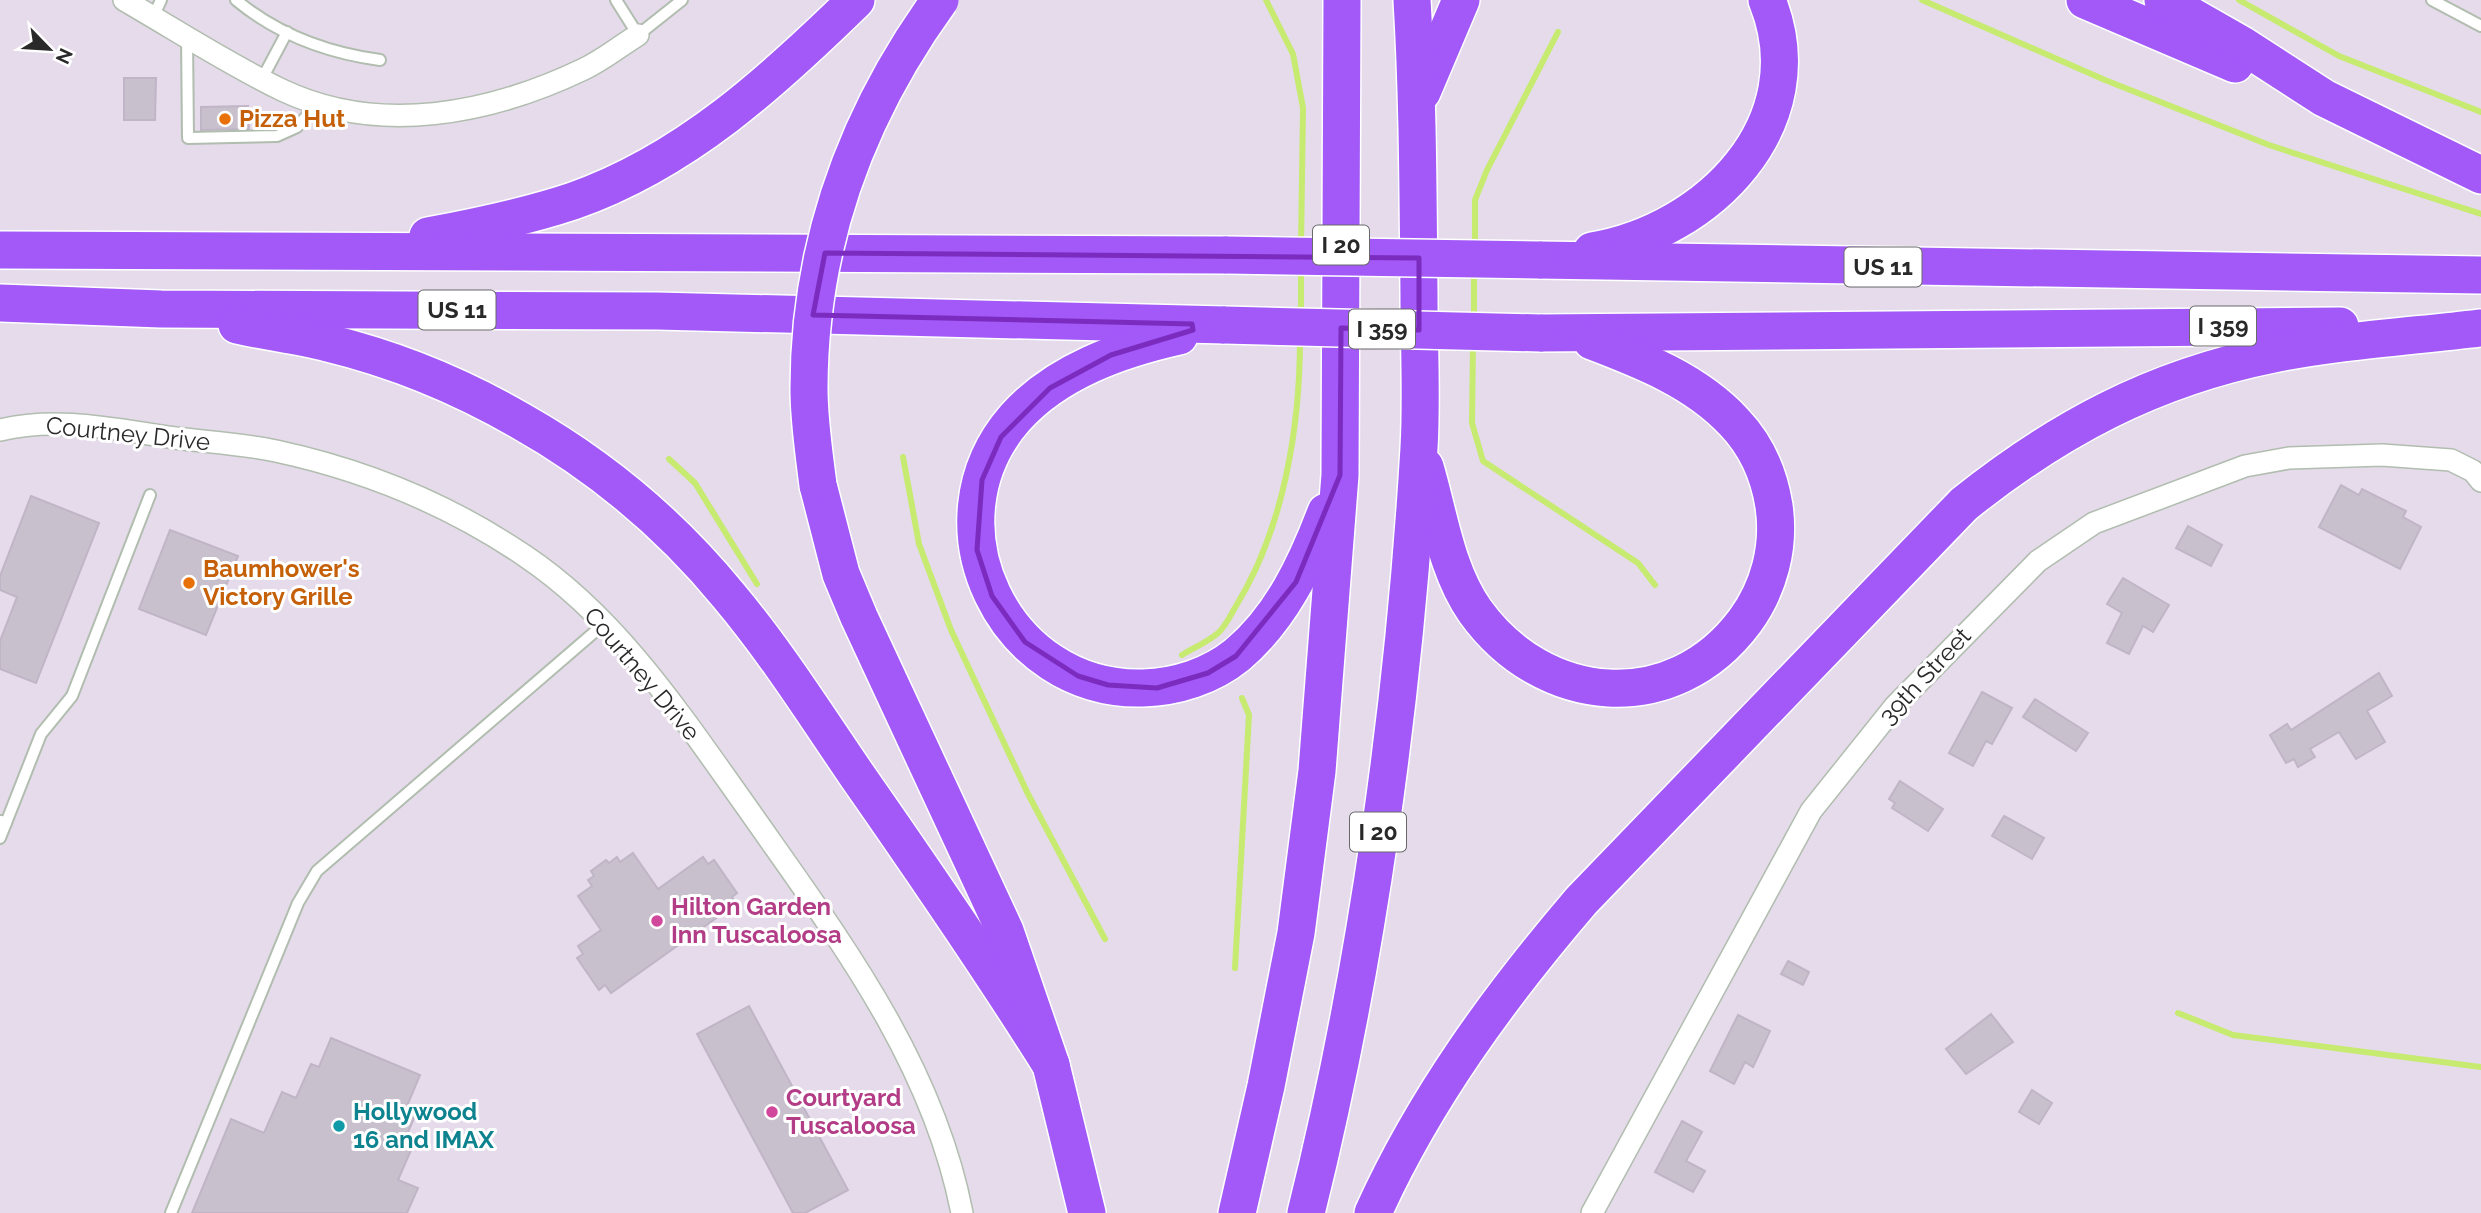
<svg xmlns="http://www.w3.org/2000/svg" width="2481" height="1213" font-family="Raleway,sans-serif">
<rect width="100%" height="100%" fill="#e5dbeb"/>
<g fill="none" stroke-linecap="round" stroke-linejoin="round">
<g stroke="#c7ea71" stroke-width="6">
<polyline points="1266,0 1293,54 1303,108 1301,246"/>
<polyline points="1922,0 2105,80 2269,145 2481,214"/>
<polyline points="2239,0 2339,56 2481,112"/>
<polyline points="1475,247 1475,200 1487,170 1558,32"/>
<polyline points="1301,316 1301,268"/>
<polyline points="1474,320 1474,272"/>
<polyline points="1473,342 1472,423 1483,461 1638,563 1655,585"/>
<polyline points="903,457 919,544 951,630 1028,794 1105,939"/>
<polyline points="669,459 695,483 757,584"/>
<path d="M 1182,655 C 1193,648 1208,642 1218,633 C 1226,626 1231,614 1236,606 C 1284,528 1300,427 1300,338"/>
<polyline points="1235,968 1249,715 1242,698"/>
<polyline points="2178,1013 2233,1035 2481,1067"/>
</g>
</g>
<g fill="#c8c0cd" stroke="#c0b5c6" stroke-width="2">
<polygon points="124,78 156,78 155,120 124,120"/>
<polygon points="248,106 249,129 201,130 201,107"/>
<polygon points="2341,485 2359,495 2362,489 2406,511 2403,517 2421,527 2400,569 2319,527"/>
<polygon points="31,496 99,523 36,683 0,669 0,641 17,597 0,590 0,576"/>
<polygon points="2188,526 2222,545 2211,566 2176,548"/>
<polygon points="170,530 238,556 206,635 139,609"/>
<polygon points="2123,578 2169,605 2153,632 2143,626 2129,654 2107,643 2122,613 2107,604"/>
<polygon points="2379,673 2392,696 2367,711 2385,742 2356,759 2339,732 2310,749 2315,757 2298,767 2294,759 2286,763 2270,735 2287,724 2291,730"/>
<polygon points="1982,692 2012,708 1992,744 1986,741 1973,766 1949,753"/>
<polygon points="2035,699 2088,733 2076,751 2023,717"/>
<polygon points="1900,781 1943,809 1928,831 1892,808 1895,803 1889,799"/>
<polygon points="2004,816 2044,838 2032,859 1992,836"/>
<polygon points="633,853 658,889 703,857 708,864 714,860 737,893 732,897 736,904 611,993 605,985 599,990 577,958 583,954 578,946 601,930 578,896 592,886 588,880 594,876 591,871 606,860 609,863 617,857 620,862"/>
<polygon points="1788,961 1809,972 1803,985 1781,974"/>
<polygon points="749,1006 848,1190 805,1213 793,1213 697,1034"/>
<polygon points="1991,1014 2013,1042 1966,1074 1946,1049"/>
<polygon points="1738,1015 1770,1031 1753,1067 1745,1062 1734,1084 1710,1071"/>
<polygon points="331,1038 420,1075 407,1106 417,1111 406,1137 415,1141 398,1180 418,1188 407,1213 192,1213 231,1119 264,1133 282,1092 296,1098 311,1064 319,1067"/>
<polygon points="2032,1090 2052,1103 2039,1124 2019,1112"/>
<polygon points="1682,1121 1702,1132 1686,1161 1705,1171 1693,1192 1655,1172"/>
</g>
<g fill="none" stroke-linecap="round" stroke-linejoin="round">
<defs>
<g id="service">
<path d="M 236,0 C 277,34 328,53 380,60"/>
<polyline points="616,0 638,35 682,0"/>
<polyline points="2432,0 2481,26"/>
<polyline points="153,17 161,0"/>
<polyline points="187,36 188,138 277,136 297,127 318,103"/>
<polyline points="262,79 287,32"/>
<polyline points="6,823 41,734 72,696 150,495"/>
<polyline points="0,838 6,823 1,821"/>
<polyline points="171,1213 298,903 317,871 605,623"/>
</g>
<g id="minor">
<path d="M 124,0 C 176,30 228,64 282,90 C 379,136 490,114 584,69 C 603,60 620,46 638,35"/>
<path d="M 0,430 C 58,416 117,430 175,438 C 208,442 243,444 276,451 C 364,470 450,505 525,556 C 619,619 683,718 748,809 C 836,935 932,1059 962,1213"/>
<polyline points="1592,1213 1811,811 1895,706 2038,561 2094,523 2245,466 2289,458 2382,455 2451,460 2473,471 2481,481"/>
</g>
<g id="motorway">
<polyline points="2085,0 2235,64"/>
<polyline points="2163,0 2242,45 2324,98 2481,175"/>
<polyline points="1422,92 1461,0"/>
<path d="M 428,236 C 477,227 525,217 573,201 C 685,162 773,81 856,0"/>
<polyline points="0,250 1227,255"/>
<path d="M 1592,251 C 1708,232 1817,123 1767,0"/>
<polyline points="1539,260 2481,275"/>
<polyline points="0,303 161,309 657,311 1225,325"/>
<path d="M 237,325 C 267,332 298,335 328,343 C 394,359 460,386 519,420 C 599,465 671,525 729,596 C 776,652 815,714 856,774 C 923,870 989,966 1051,1065"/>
<polyline points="1540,333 2340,326"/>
<path d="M 1179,336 C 1121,349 1057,371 1015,418 C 923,523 1004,692 1143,688 C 1177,687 1211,676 1237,655 C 1281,618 1306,565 1326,512"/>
<path d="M 1425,467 C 1439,514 1446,570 1475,611 C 1543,706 1673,718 1745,621 C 1769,588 1780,547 1774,506 C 1769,474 1757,446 1734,422 C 1696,381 1642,360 1592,341"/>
<polyline points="818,485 841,574 859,617 1005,931 1051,1065 1087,1213"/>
<polyline points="1237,1213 1266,1086 1296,933 1317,771 1340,475 1342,0"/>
<path d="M 1306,1213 C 1367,969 1404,700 1419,448 C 1422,397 1419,346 1419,295 C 1418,196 1418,98 1412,0"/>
<path d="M 1373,1213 C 1425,1098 1499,997 1581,901 L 1964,504 C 2058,429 2153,378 2273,354 C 2337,341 2413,336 2479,328"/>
</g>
</defs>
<use href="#service" stroke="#b1bdaf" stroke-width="14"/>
<use href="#minor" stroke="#b1bdaf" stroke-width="24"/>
<use href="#motorway" stroke="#fff" stroke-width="40"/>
<use href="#service" stroke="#fff" stroke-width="10"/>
<use href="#minor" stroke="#fff" stroke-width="21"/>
<use href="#motorway" stroke="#a259f8" stroke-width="37"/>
<defs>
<g id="motorway-bridge">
<polyline points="1227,255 1539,260"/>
<polyline points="1225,325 1540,333"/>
<path d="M 818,485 C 814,453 809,421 809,389 C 809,244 856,116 940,0"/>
</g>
</defs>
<use href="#motorway-bridge" stroke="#fff" stroke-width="40" stroke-linecap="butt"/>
<use href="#motorway-bridge" stroke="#a259f8" stroke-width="37"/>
</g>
<path fill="none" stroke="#7b2cbf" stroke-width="5" stroke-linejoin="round" d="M 825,253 L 1419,258 L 1419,330 L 1341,328 L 1340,475 L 1296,582 L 1236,656 L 1208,673 L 1157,688 L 1108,685 L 1078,676 L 1025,642 L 992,596 L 977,550 L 982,480 L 1001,437 L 1050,388 L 1111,355 L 1193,330 L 1192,324 L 813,315 Z"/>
<g fill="#e8710a" stroke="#fff" stroke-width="2.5">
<circle cx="225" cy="119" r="7"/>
<circle cx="189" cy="583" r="7"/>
</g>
<g fill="#d1479c" stroke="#fff" stroke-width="2.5">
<circle cx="657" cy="921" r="7"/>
<circle cx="772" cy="1112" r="7"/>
</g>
<circle fill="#0f9aa8" stroke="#fff" stroke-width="2.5" cx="339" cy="1126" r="7"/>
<g text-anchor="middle" stroke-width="6" stroke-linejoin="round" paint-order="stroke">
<g fill="#fff" stroke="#696969" stroke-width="2">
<rect x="1313" y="225.5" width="56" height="39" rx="5"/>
<rect x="1844.5" y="247.5" width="77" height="39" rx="5"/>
<rect x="418.5" y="290.5" width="77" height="39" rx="5"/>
<rect x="2190" y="306.5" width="66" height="39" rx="5"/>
<rect x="1349" y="309.5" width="66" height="39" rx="5"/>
<rect x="1350" y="812.5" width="56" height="39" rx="5"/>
</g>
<g font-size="23" font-weight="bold" fill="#292929">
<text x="1341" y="253">I 20</text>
<text x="1883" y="275">US 11</text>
<text x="457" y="318">US 11</text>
<text x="2223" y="334">I 359</text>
<text x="1382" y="337">I 359</text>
<text x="1378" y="840">I 20</text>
</g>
<g font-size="24" font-weight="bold" fill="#c56008" stroke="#fff" text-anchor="start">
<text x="239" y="127">Pizza Hut</text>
<text x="203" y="577">Baumhower's<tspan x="203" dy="28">Victory Grille</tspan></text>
</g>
<g font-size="24" fill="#292929" stroke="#fff">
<text transform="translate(128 434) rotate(6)" y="8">Courtney Drive</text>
<text transform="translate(642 674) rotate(50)" y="8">Courtney Drive</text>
<text transform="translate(1925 676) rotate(-47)" y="8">39th Street</text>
</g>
<g font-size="24" font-weight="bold" fill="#b23c85" stroke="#fff" text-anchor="start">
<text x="671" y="915">Hilton Garden<tspan x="671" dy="28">Inn Tuscaloosa</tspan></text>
<text x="786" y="1106">Courtyard<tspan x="786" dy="28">Tuscaloosa</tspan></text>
</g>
<g font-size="24" font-weight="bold" fill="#0d838f" stroke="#fff" text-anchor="start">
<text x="353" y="1120">Hollywood<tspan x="353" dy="28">16 and IMAX</tspan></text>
</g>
</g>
<g transform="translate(49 49) rotate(115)" stroke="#ffffff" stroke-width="5" paint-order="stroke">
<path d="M0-5L12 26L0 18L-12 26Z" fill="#292929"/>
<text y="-10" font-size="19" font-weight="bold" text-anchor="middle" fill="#292929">N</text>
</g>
</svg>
